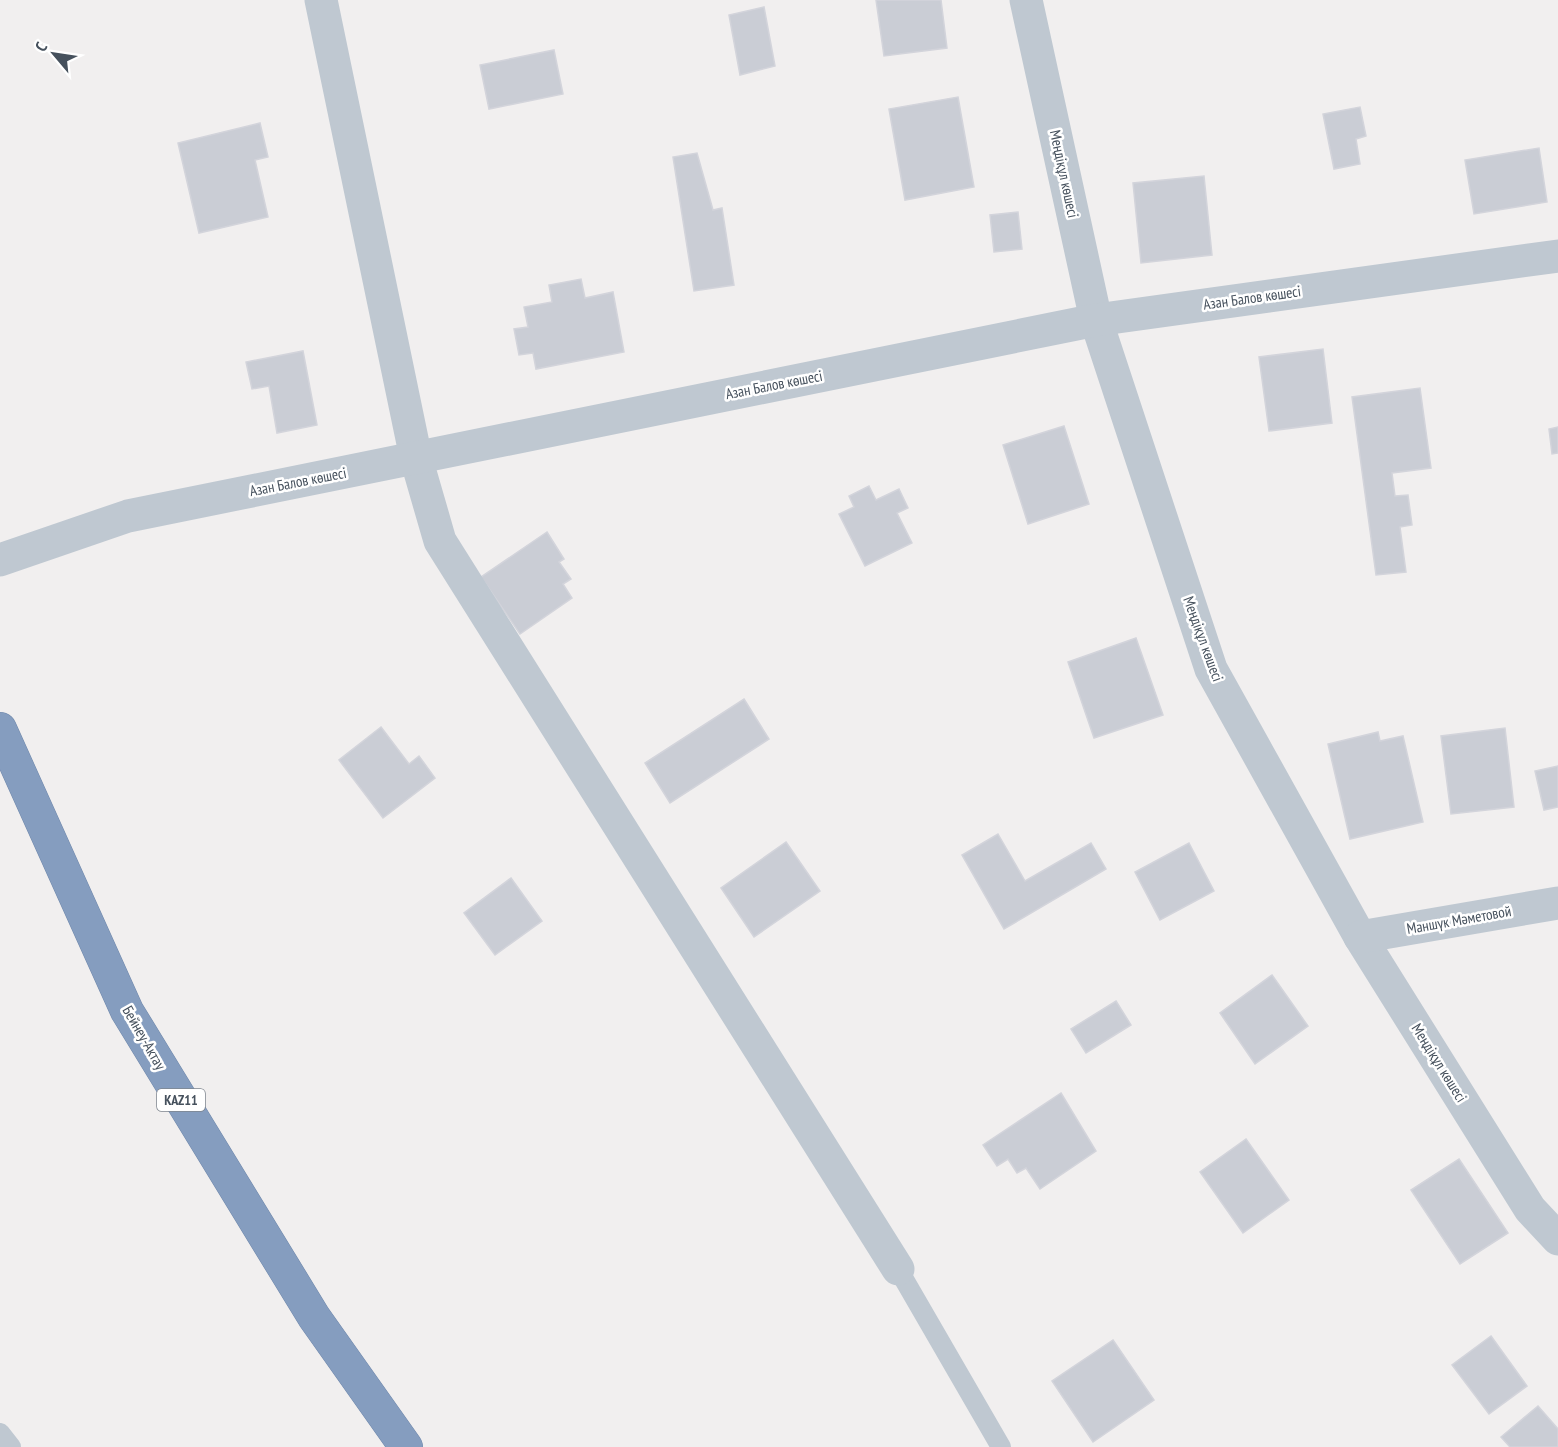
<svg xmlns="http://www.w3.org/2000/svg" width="1558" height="1447" font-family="'PT Sans Narrow',sans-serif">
<rect width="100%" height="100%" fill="#f1efef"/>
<g fill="#cacdd5" stroke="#d3d4db" stroke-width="1.5">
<polygon points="876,0 941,0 947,48 884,56"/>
<polygon points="764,7 775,66 740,75 729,15"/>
<polygon points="554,50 563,94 489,109 480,65"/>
<polygon points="958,97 974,187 905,200 889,109"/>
<polygon points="1360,107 1366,136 1356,139 1360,164 1334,169 1323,114"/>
<polygon points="260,123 268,157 255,160 268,217 199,233 178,143"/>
<polygon points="1539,148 1547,202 1474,214 1465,160"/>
<polygon points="697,153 713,210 722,208 734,285 694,291 673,157"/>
<polygon points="1204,176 1212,255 1141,263 1133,183"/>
<polygon points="1018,212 1022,249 994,252 990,215"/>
<polygon points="581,279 585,298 613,292 624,352 536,369 533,353 519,355 514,329 528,327 524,307 552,302 549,285"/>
<polygon points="1323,349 1332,423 1269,431 1259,357"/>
<polygon points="303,351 317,425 277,433 269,386 252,389 246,362"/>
<polygon points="1420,388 1431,468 1392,473 1395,496 1408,495 1412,525 1400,527 1406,572 1376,575 1352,397"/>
<polygon points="1064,426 1089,504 1028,524 1003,445"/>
<polygon points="1558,427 1558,453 1552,454 1549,429"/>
<polygon points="869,486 876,500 899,489 908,508 897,513 912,543 865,566 839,514 854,507 849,496"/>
<polygon points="547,532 564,559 559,562 571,579 563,584 572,598 520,634 481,577"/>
<polygon points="1136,638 1163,715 1094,738 1068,662"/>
<polygon points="744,699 769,739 670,803 645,763"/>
<polygon points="381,727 409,764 419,756 435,778 383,818 339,760"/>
<polygon points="1505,728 1514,807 1451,814 1441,736"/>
<polygon points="1378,732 1380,741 1403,736 1423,822 1350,839 1328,744"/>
<polygon points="1558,766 1558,807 1544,810 1535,771"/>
<polygon points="998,834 1025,881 1091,843 1106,869 1004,929 962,855"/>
<polygon points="786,842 820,891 754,937 721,888"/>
<polygon points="1189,843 1214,891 1160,920 1135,872"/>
<polygon points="511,878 542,921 495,955 464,913"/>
<polygon points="1272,975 1308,1026 1255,1064 1220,1013"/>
<polygon points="1116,1001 1131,1025 1086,1053 1071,1029"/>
<polygon points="1061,1093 1096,1151 1040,1189 1026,1168 1017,1173 1008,1159 997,1166 983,1145"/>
<polygon points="1246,1139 1289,1200 1243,1233 1200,1172"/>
<polygon points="1459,1159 1508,1233 1460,1264 1411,1190"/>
<polygon points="1491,1336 1527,1386 1489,1414 1452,1365"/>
<polygon points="1113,1340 1154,1400 1093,1442 1052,1381"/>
<polygon points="1538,1406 1558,1429 1558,1447 1510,1447 1501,1437"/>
</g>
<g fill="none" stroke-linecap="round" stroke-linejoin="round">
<defs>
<polyline id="highway" points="0,729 127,1011 314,1317 406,1447"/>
</defs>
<use href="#highway" stroke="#7088ab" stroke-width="34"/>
<g stroke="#bfc8d1" stroke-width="20">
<polyline points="898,1269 1001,1447"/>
<polyline points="0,1433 11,1447"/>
</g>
<g stroke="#bfc8d1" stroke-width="33">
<polyline points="321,0 416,458 440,541 898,1269"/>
<polyline points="1026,0 1096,320 1211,669 1360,937 1530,1209 1558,1239"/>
<polyline points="0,560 128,516 1096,320 1558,256"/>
<polyline points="1360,937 1558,903"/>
</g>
<use href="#highway" stroke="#859dbf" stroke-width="33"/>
</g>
<g text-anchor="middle" stroke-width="5" stroke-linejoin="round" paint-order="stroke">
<rect fill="#fff" stroke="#7e858e" stroke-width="1.5" x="157" y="1089" width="48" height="22" rx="4.5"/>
<g font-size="14" font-weight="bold" fill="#46515d">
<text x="181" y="1105">KAZ11</text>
</g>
<g font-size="15" fill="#46515d" stroke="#fff">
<text transform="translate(1064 174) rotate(78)" y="5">Меңдіқұл көшесі</text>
<text transform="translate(1252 298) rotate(-8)" y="5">Азан Балов көшесі</text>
<text transform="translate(774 385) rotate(-11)" y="5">Азан Балов көшесі</text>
<text transform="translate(298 482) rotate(-11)" y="5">Азан Балов көшесі</text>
<text transform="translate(1203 639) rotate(70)" y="5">Меңдіқұл көшесі</text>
<text transform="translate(1459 920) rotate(-10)" y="5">Маншүк Мәметовой</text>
<text transform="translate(144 1038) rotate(60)" y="5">Бейнеу-Актау</text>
<text transform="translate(1439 1063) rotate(58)" y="5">Меңдіқұл көшесі</text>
</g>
</g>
<g transform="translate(54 54) rotate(299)" stroke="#ffffff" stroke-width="4.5" paint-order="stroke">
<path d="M0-4.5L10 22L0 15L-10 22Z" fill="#46515d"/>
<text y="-9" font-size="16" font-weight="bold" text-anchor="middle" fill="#46515d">С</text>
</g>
</svg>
